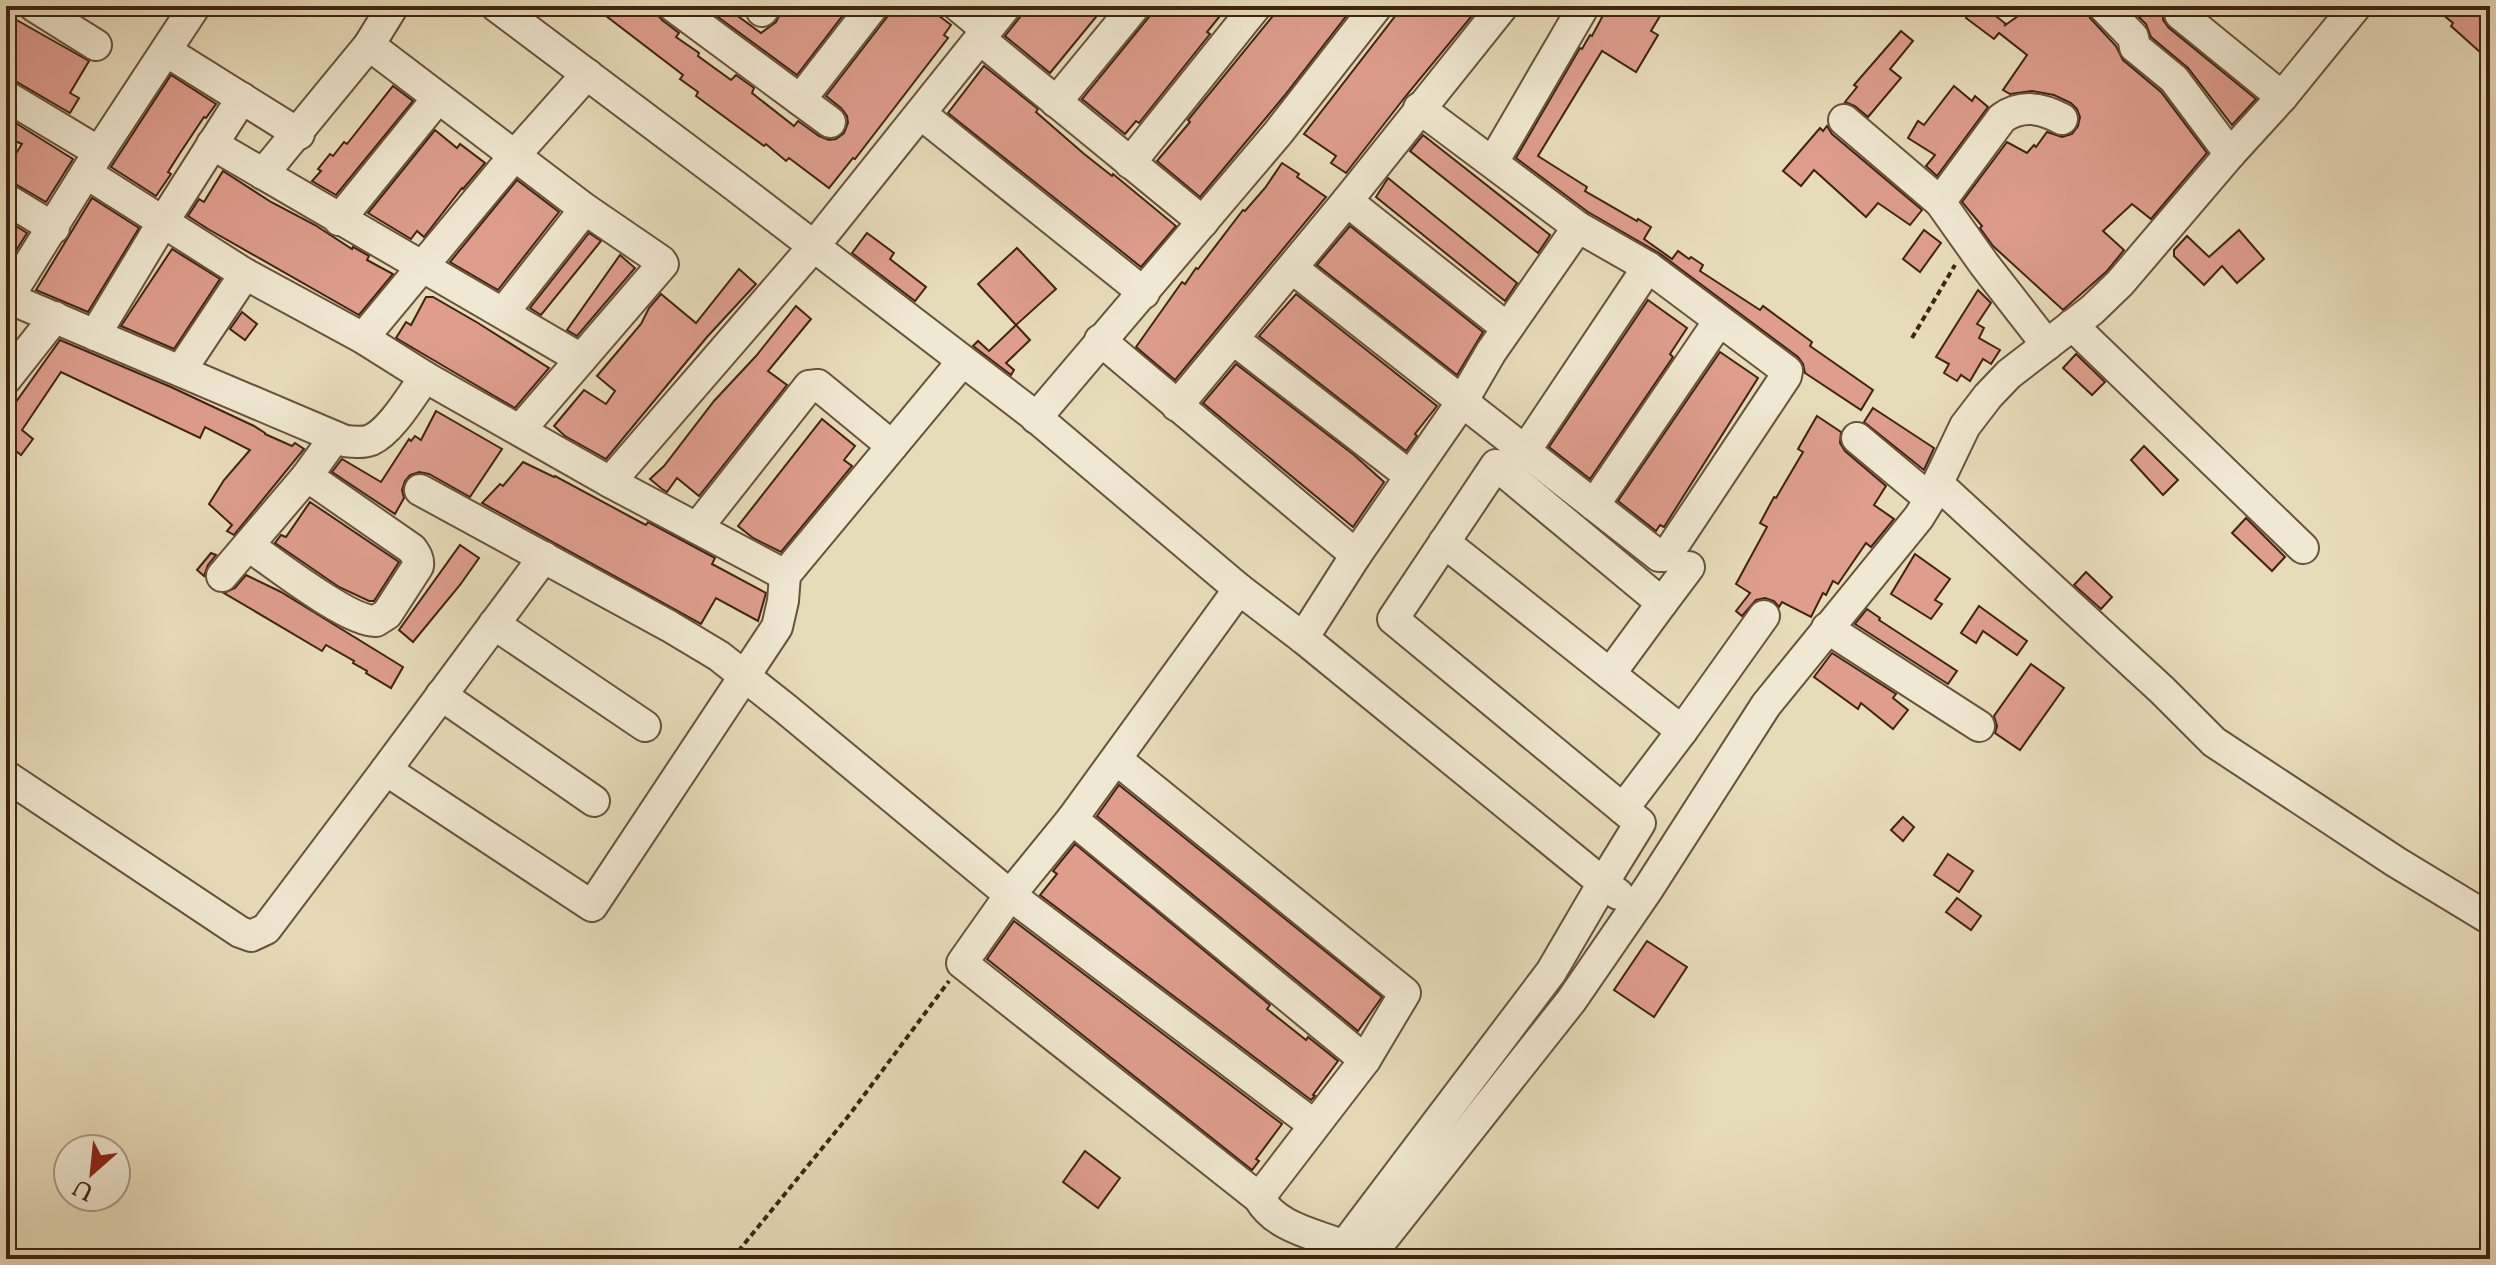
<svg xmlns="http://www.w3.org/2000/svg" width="2496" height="1265" font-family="'Sorts Mill Goudy',serif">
<rect width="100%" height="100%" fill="#e7dcba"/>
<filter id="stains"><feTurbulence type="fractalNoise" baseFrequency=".0025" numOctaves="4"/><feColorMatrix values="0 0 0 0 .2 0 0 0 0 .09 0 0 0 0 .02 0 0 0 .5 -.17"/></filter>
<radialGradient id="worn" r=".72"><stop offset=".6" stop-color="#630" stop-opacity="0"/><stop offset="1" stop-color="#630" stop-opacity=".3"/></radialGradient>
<g fill="#de9d8d" stroke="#3f2412" stroke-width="2">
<polygon points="593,6 655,6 657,14 662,20 679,33 676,37 699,53 698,56 731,80 736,75 754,88 752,93 794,126 798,121 819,136 829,140 836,139 844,133 848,123 847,116 841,108 826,96 887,17 891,6 926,6 951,25 944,35 948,38 855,159 853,158 829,188 789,158 786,161 766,144 764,146 696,96 698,92 680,79 683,75"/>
<polygon points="703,6 724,6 761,33 776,22 784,6 850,6 797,75"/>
<polygon points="1024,6 1105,6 1050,73 1005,36 1020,17"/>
<polygon points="1153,6 1228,6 1207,32 1210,34 1139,123 1136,121 1125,134 1082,99 1149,17"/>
<polygon points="1281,6 1354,6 1285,95 1200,197 1157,161 1190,122 1188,120"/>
<polygon points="1403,6 1480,6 1405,97 1346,173 1331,163 1336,156 1304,134"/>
<polygon points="1608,6 1631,6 1641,12 1644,6 1666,6 1651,31 1658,35 1636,72 1602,51 1538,156 1587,187 1585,191 1637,221 1638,219 1651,227 1644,239 1672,259 1678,251 1689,259 1691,257 1703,265 1700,271 1760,310 1763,306 1812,342 1810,346 1873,390 1861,410 1805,373 1803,364 1798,357 1659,253 1588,212 1516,158 1580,48 1582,49 1590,35 1592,36"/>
<polygon points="1972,6 1983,6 2006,24 2004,26 2018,16 2026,6 2086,6 2090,18 2116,46 2123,60 2161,92 2207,153 2151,219 2132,204 2103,231 2124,250 2107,271 2063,310 1993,246 1980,228 1982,226 1962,202 2007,142 2027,153 2034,145 2036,147 2047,132 2062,137 2072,134 2078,126 2080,117 2077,109 2071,103 2054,95 2032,91 2010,94 2003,90 2027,55 1999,33 1994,39 1966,18"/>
<polygon points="2128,6 2164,6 2163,20 2169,28 2256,99 2232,125 2188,68 2151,37 2146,24"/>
<polygon points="2432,6 2490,6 2490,61 2451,26 2453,23"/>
<polygon points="6,14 89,61 70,93 79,98 70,113 15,81 6,78"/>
<polygon points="1901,31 1913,41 1890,69 1901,78 1868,117 1855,106 1845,102 1857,87 1854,85"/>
<polygon points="984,66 1038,109 1036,112 1083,153 1112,176 1113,174 1176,226 1141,267 948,113"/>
<polygon points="171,75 216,104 206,118 204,117 180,153 168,172 171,174 156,196 111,167"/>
<polygon points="393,86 413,101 336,195 312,181 321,171 318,169 330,154 333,156 344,142 347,144"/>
<polygon points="1954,86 1972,101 1975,96 1988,107 1937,176 1926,166 1935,155 1908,138 1918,121 1924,125"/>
<polygon points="6,117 73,159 46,202 15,184 6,181 6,169 22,144 6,137"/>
<polygon points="1827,126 1832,134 1922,210 1910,225 1878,203 1866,217 1814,170 1801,186 1783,171 1820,128 1823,131"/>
<polygon points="435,130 457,148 460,144 485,163 463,189 462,188 424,237 417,231 411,239 368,213"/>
<polygon points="1423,135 1550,235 1538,253 1410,151"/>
<polygon points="1282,163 1299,174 1297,177 1326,197 1175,380 1136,347 1182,282 1185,284 1196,268 1198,269 1243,210 1245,211 1265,188"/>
<polygon points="223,171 271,202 315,225 352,249 353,247 369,256 367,260 393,274 359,315 208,229 188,216 199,199 204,202"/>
<polygon points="1388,178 1517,283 1505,301 1376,197"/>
<polygon points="517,180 559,212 498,290 450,262"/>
<polygon points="92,198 139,228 88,312 36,290"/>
<polygon points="6,220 27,233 6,267"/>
<polygon points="1350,226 1483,332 1457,375 1317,265"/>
<polygon points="1924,230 1941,243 1920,272 1903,259"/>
<polygon points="2239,230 2264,259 2237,283 2222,266 2204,285 2174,256 2174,250 2187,236 2209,257"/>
<polygon points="589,233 601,241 541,315 530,308"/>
<polygon points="867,233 894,253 890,259 926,287 915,301 852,253"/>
<polygon points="1017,248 1056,289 1016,325 978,284"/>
<polygon points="172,249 220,279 174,349 121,326"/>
<polygon points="620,255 635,268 577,336 567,330"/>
<polygon points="739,269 756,284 707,337 606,459 565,436 554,426 584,390 606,404 615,391 597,376 641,324 649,308 661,294 696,323"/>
<polygon points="1978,290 1991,303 1977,324 1984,328 1979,338 2000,350 1991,364 1983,359 1970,381 1961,375 1957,381 1944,373 1949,364 1936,357"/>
<polygon points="1296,294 1437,406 1415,434 1417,436 1406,451 1259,336"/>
<polygon points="426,297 433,297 478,323 549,368 515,408 486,391 396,338 406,322 411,325"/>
<polygon points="1648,300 1687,328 1670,354 1673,357 1590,479 1549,447"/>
<polygon points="796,306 811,319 768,371 787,385 699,496 677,478 667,492 662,489 650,479 664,466 714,401 756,356"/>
<polygon points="242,312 257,324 245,340 230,329"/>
<polygon points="1016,325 1030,340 1006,363 1014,370 1011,375 973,346 978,341 989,351"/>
<polygon points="60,340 171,387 254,426 265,433 265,434 292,446 295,443 304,449 234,535 227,531 232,525 209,504 224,480 250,450 205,427 200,438 61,372 22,430 33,439 21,455 11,447 6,454 6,416"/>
<polygon points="1720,352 1758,378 1664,527 1660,525 1656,531 1618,501"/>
<polygon points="2076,354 2105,382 2092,395 2063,368"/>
<polygon points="1236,364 1354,455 1384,482 1353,527 1203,403"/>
<polygon points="1873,408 1934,448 1924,470 1864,422"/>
<polygon points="436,411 502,449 470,497 429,474 419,472 410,475 405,481 402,490 404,498 395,514 332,472 342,459 381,482 409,439 411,441 415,436 421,440"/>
<polygon points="1817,416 1841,432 1840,443 1845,451 1886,486 1874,505 1894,519 1871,547 1866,543 1838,584 1833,581 1826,595 1823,593 1811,617 1782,602 1779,607 1774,601 1765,598 1756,600 1742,616 1736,611 1750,593 1736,584 1767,527 1760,523 1774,497 1776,498 1803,452 1798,449"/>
<polygon points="822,419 855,446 844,460 852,466 781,552 753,538 738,526"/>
<polygon points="2144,446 2178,480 2163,495 2131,460"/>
<polygon points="523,462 554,477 555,476 642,523 646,525 648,522 676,537 715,558 712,564 766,593 758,621 716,598 701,624 482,503 500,484 503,486"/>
<polygon points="310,502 399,562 374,601 369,601 339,587 275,543 281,535 286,537"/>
<polygon points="2246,518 2285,557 2272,571 2232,533"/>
<polygon points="460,545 479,558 460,585 413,642 399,630"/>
<polygon points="211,553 216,555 208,565 204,576 197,570"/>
<polygon points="1915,554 1950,579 1935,600 1942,604 1931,619 1891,594"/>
<polygon points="2086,572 2112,597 2101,609 2074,585"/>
<polygon points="246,575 281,592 403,667 391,688 366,673 367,671 353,663 354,661 326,645 322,651 224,593 235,588"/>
<polygon points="1979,606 2027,641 2017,655 1983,631 1976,643 1961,633"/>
<polygon points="1867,609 1880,618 1879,620 1957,671 1948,684 1855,624"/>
<polygon points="1832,653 1896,694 1893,698 1908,710 1893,729 1861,703 1858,709 1814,677"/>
<polygon points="2031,664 2064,688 2020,750 1995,733 1997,726 1994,716"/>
<polygon points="1119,785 1382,997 1358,1031 1097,816"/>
<polygon points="1903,817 1914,827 1903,841 1891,830"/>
<polygon points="1075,844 1270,1005 1267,1009 1306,1040 1308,1037 1338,1061 1313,1095 1315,1096 1311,1100 1040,895 1057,874 1053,871"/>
<polygon points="1948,854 1973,871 1959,892 1934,875"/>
<polygon points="1957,898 1981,916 1971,930 1946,912"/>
<polygon points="1014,921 1282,1124 1256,1159 1259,1161 1252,1170 987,959"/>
<polygon points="1647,941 1687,967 1654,1017 1614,990"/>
<polygon points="1085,1151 1120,1178 1098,1208 1063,1182"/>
</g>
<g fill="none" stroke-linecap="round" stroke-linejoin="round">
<defs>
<g id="minor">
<polyline points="34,6 96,45"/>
<path d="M 496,6 L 734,185 L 1031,413 L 1239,589 L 1303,638 L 1603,883 L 1551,972 L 1344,1246 C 1315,1234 1276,1228 1259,1198"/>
<polyline points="673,6 830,122"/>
<polyline points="958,6 987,30"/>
<polyline points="2103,6 2133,37 2135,47 2174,79 2230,154"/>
<polyline points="762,11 766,6"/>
<polyline points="2180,14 2282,97"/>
<polyline points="980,39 1203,222"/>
<polyline points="369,45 585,209 661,261 663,264 520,430"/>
<polyline points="166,51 299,134"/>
<polyline points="6,96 99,152"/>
<polyline points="800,100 873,6"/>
<polyline points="1056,102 1135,6"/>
<polyline points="921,114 1144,293"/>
<polyline points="1844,120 1940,202 1984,264 2047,345"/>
<polyline points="212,144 581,359"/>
<polyline points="1493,162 1584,6"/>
<polyline points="1130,163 1256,6"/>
<polyline points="86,173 245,274 363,338 425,377 610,482 785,575"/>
<polyline points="263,174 369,45 393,6"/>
<polyline points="6,199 54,228"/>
<polyline points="1347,201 1507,328"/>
<path d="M 1940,202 L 2002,118 C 2022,104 2042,108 2062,119"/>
<polyline points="339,220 438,98"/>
<polyline points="1292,268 1659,556 1665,556 1669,552 1786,376 1787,371 1648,267 1578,227 1419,108"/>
<path d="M 6,297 L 345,441 C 354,442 363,443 371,440 C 391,431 412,395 425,377"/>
<polyline points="8,298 99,152 195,6"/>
<polyline points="503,313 585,209"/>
<polyline points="2072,325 2303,548"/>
<polyline points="95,335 163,222 242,98"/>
<polyline points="363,338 515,155 587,74"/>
<polyline points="1233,339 1410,476"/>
<polyline points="1100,340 1356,555"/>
<polyline points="181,370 245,274"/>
<polyline points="6,379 55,317"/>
<polyline points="1177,406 1347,201 1503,6"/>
<polyline points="1036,418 1278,133 1377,6"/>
<polyline points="1857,438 1930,499"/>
<polyline points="1525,451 1648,267"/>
<polyline points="610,482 814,246 1006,6"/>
<polyline points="1938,484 2162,690 2214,742 2396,862 2490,919"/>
<polyline points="420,490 669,626 719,656 786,709 1010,895 1314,1125"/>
<polyline points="1594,505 1719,321"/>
<polyline points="697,528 809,386 818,385 892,446"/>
<polyline points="1444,542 1610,674 1662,603 1496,465 1393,619 1640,823 1603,883 1618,894"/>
<path d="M 249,546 C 274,563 348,622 376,621 L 387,614 L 418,566 C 419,559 416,555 412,549 L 307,476"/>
<polyline points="544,557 386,770 592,906 777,627 783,601 785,575 962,362"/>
<polyline points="222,576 307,476 335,437"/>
<polyline points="1662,603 1689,567"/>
<polyline points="494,624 645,726"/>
<polyline points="1827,628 1979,726"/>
<polyline points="1303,638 1356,555 1462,402 1491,352 1578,227"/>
<polyline points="1610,674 1682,731 1623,809"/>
<polyline points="441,695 594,801"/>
<polyline points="1682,731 1764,616"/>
<polyline points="1116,759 1405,993 1365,1060 1259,1198 962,963 1010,895 1072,819 1239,589"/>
<polyline points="6,776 240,932 251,936 266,929 386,770"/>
<polyline points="1072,819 1365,1060"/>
<polyline points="1367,1259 1571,1001 1648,889 1766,705 1919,517 1930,499 1965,426 1988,396 2009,374 2092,310 2120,283 2230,154 2282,97 2356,6"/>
</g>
</defs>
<use href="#minor" stroke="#69523c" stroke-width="34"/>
<g stroke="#3f2412" stroke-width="4" stroke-dasharray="6 4" stroke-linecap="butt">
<polyline points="1912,338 1955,265"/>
<polyline points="732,1259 850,1114 949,981"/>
</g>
<use href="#minor" stroke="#efe8d2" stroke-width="30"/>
</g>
<rect width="2496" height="1265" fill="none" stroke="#e7dcba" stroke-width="32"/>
<rect x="8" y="8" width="2480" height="1249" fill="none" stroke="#3f2412" stroke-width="4"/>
<rect x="16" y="16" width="2464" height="1233" fill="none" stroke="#3f2412" stroke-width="2"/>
<g transform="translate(92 1173) rotate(207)"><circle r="38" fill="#efe8d2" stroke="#a99a85" stroke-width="2"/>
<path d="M0-6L14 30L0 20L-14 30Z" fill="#8f2418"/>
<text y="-12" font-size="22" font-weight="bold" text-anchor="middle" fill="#3f2412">U</text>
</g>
<rect width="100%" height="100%" filter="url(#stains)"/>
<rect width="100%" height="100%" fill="url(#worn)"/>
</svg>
